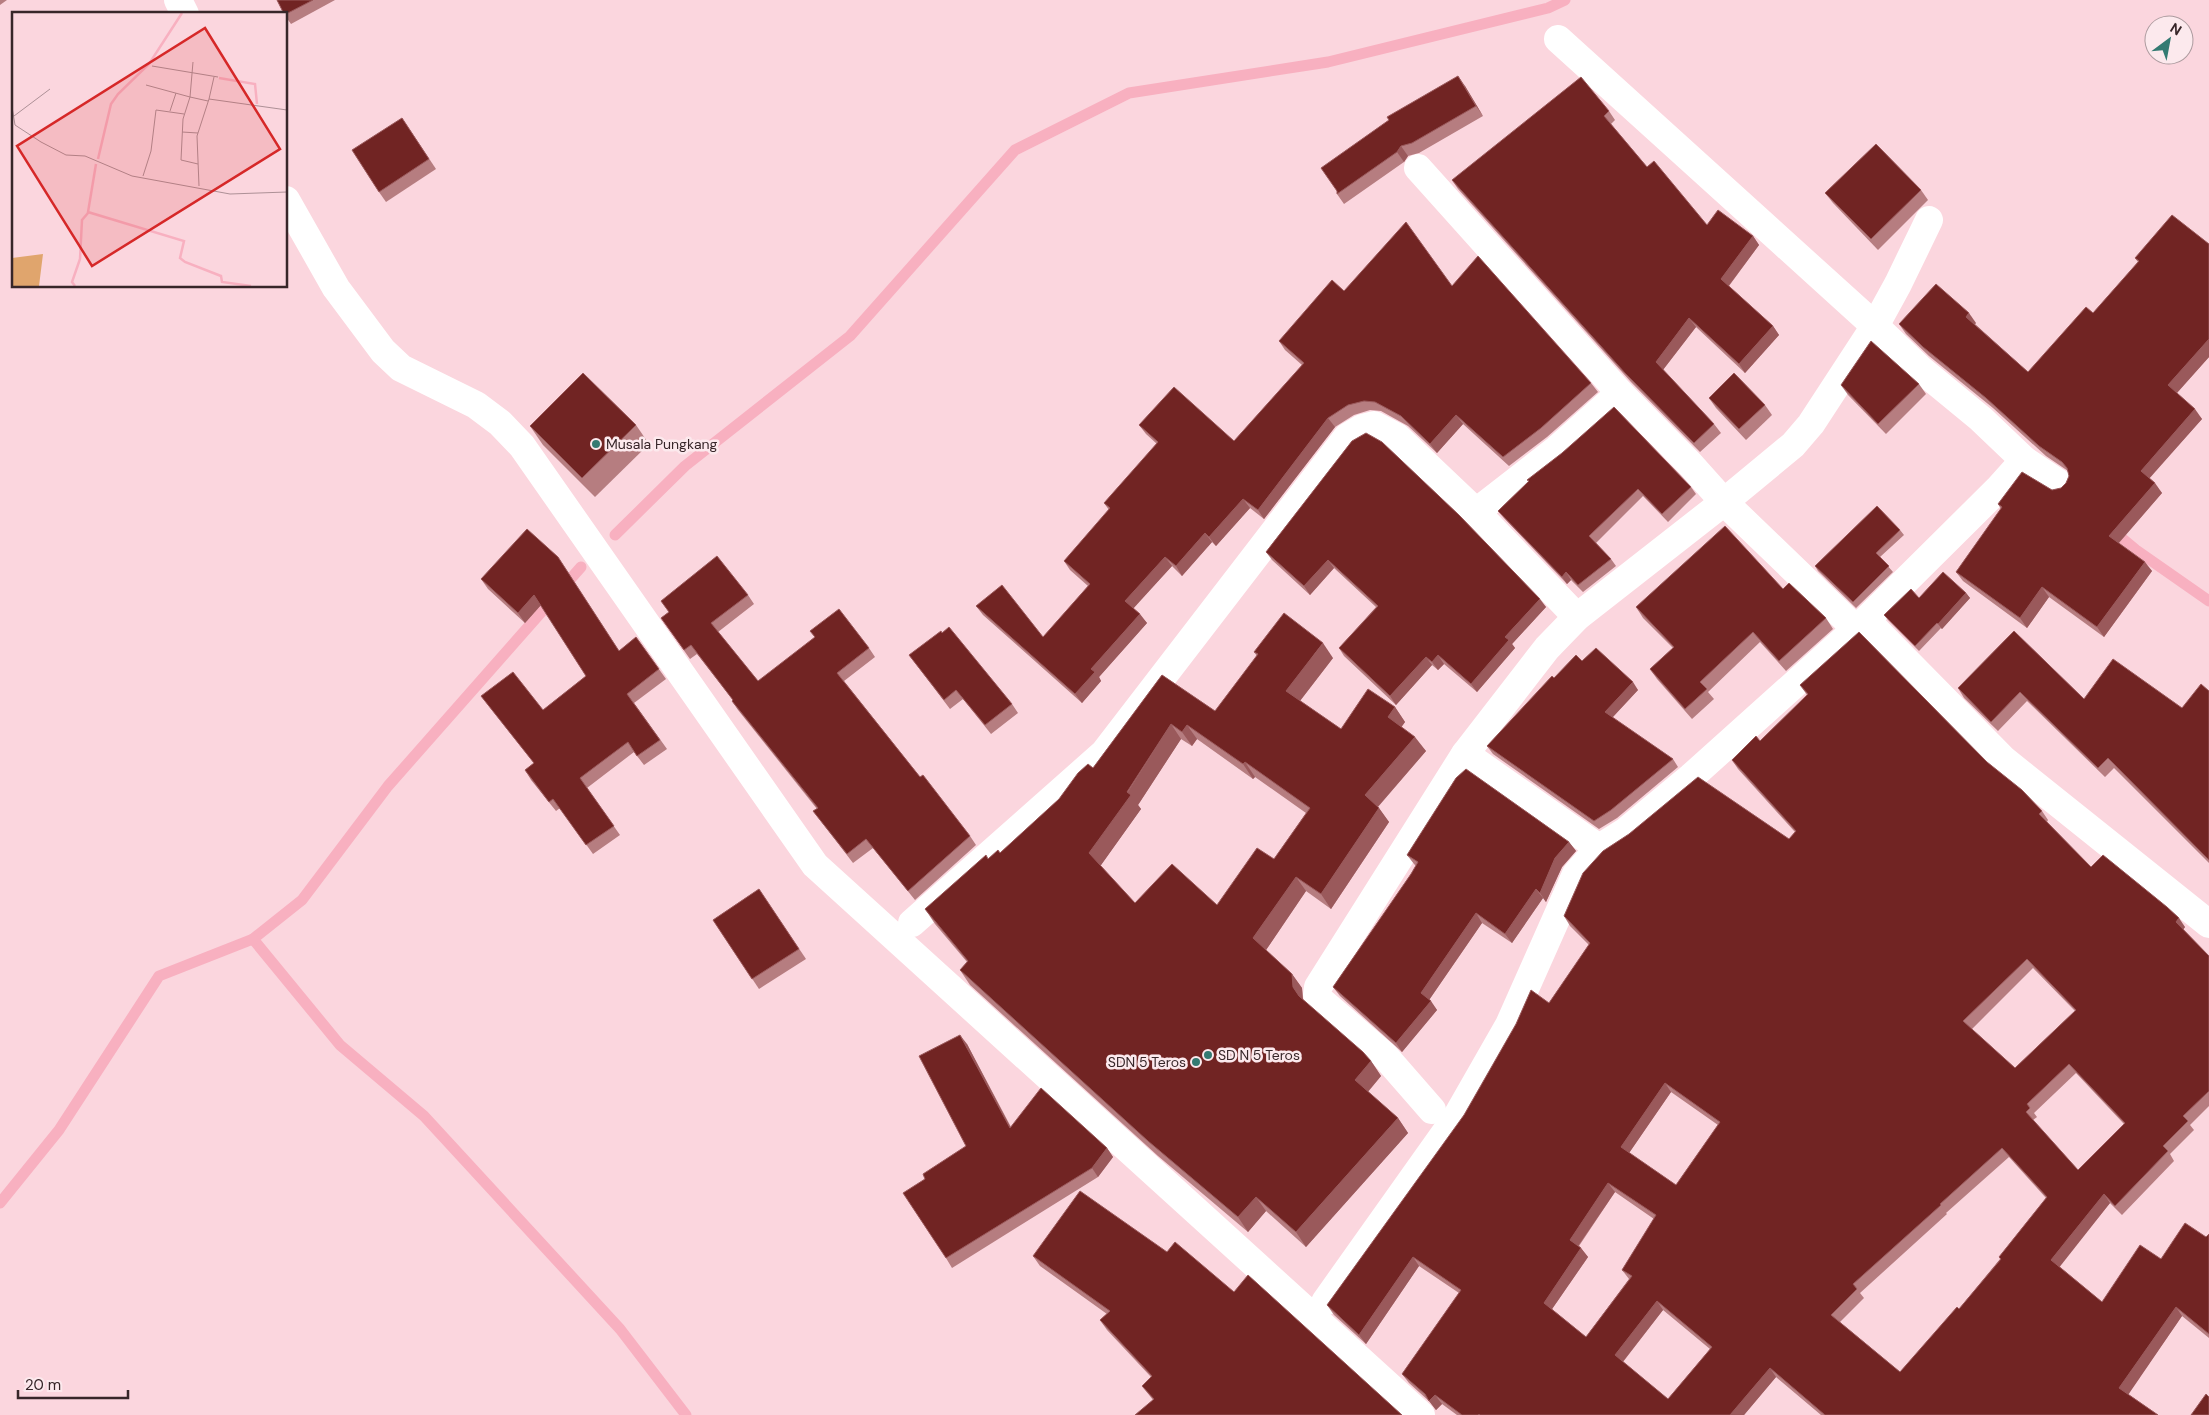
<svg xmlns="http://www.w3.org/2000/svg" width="2209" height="1415" font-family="'DM Sans',sans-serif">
<rect width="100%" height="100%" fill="#fbd6de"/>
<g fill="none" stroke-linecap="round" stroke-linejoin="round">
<g stroke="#f8b0c0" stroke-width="11">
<polyline points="2112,530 2136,550 2209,601"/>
<polyline points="615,535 685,466 850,336 1015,150 1129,93 1328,62 1548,8 1565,0"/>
<polyline points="581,567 388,786 302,900 253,939 340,1045 424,1116 620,1329 686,1415"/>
<polyline points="0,1203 59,1130 159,976 253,939"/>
</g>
<g stroke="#fff" stroke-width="28">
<polyline points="1558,39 1875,326 1919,368 1981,419 2024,460 2060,484"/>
<polyline points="1418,168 1620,393 1690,464 1724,502 1793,445 1811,424 1875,326 1898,284 1929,220"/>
<polyline points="1476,512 1557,449 1620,393"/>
<polyline points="1866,620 1998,489 2024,460"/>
<polyline points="1465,754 1599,848"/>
<polyline points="912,923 1104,753 1347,437 1362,428 1374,425 1397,437 1476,512 1577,617"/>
<polyline points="1432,1110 1384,1055 1319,999 1317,995 1318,987 1465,754 1547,648 1577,617 1724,502 1856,629"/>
<polyline points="1325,1302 1457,1116 1509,1025 1576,874 1599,848 1626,831 1691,777 1866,620 2004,760 2209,924"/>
</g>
<g stroke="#fff" stroke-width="28">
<polyline points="178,0 185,14"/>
<polyline points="286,200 336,288 383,351 401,368 476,405 500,423 522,446 815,865 1421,1415"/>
</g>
</g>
<g fill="#b67d80" fill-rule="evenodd">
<polygon points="0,0 7,0 0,5"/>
<polygon points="277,0 335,0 291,24 286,17 286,14"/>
<polygon points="1465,86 1483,116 1419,153 1408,156 1404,162 1344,204 1337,194"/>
<polygon points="1609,111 1615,120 1611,124 1647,167 1707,225 1753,236 1759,245 1729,286 1773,326 1779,335 1745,373 1696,327 1663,370 1714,424 1721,433 1700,452 1631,382 1458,189 1452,180"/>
<polygon points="402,118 436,169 386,202 379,192"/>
<polygon points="1921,190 1928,200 1878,250 1833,203 1825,193"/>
<polygon points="2209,244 2209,357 2177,393 2202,419 2149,478 2162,493 2119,543 2152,571 2104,637 2049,597 2027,628 1963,581 1956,572 2001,509 1998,504 2061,488 2066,483 2069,476 2068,471 2046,456 1993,408 1929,356 1906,334 1899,324 1976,323 1975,324 2028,372 2093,313 2138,262 2135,258"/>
<polygon points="1452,286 1591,383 1598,392 1547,437 1509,466 1463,424 1437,453 1408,426 1381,411 1370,410 1354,415 1335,427 1264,519 1250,508 1216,546 1212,542 1182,576 1172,566 1133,608 1147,623 1099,677 1101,681 1082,703 983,615 976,606 1043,637 1088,586 1070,570 1064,561 1109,510 1104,503 1157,444 1146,434 1139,425 1234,441 1302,365 1285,350 1279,341 1344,291"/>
<polygon points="1919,384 1926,394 1886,434 1848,395 1841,385"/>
<polygon points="1709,398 1765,405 1772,415 1746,440 1716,408"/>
<polygon points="636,425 649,444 595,497 543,445 530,426"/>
<polygon points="1352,441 1546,607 1512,644 1515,648 1477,692 1444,664 1438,670 1432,665 1396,705 1344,656 1339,648 1376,607 1334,568 1310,595 1272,560 1266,552"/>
<polygon points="1528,482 1691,487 1696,494 1668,522 1643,496 1596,543 1611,559 1616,566 1583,592 1571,580 1567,584 1504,518 1498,511"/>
<polygon points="1900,530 1904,535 1880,557 1893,572 1856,608 1818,571 1815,566"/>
<polygon points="558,557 619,651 636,637 666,679 634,703 667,749 644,765 634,752 587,788 620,835 593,854 560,808 556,811 531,780 525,770 534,763 481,696 543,710 586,676 541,605 525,623 488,589 481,579"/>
<polygon points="1783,589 1826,618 1833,629 1786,671 1760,642 1708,692 1714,699 1692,719 1657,679 1650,669 1673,648 1643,618 1636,607"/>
<polygon points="1966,593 1970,598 1942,629 1941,628 1919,651 1888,620 1884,615 1919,598"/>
<polygon points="748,595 754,604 718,632 758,681 869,648 875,657 844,681 920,777 970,836 976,845 915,900 873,848 853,863 813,811 817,809 738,710 732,701 733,700 697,654 690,659 661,618 669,612 661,601"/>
<polygon points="2014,631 2084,699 2182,708 2209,691 2209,863 2114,768 2105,777 2027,701 1998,731 1964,698 1958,688"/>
<path d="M 1254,652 L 1333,658 L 1300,701 L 1341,729 L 1395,707 L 1405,722 L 1401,727 L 1426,751 L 1378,807 L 1389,822 L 1331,909 L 1306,891 L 1266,950 L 1292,974 L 1302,988 L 1303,1000 L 1371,1061 L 1381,1076 L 1368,1092 L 1398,1118 L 1408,1133 L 1306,1247 L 1266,1211 L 1248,1232 L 1158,1156 L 970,985 L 960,970 L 967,962 L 935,924 L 925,909 L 988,859 L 1000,853 L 1093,768 L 1162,675 L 1215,711 L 1257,656 ZM 1181,739 L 1192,746 L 1197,739 L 1253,779 L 1255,777 L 1306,813 L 1274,859 L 1217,905 L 1135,903 L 1100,866 L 1141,809 L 1138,805 Z"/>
<polygon points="909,655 1012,704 1018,713 991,734 963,699 950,709"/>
<polygon points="1582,661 1638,690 1612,718 1673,759 1678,767 1617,818 1599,829 1493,754 1487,746 1554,678"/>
<path d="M 1800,685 L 1987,762 L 2042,811 L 2048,820 L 2047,822 L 2091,867 L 2185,927 L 2183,930 L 2209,956 L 2209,1106 L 2190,1125 L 2194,1130 L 2170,1154 L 2174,1161 L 2122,1215 L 2110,1203 L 2059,1266 L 2102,1302 L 2161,1259 L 2206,1237 L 2209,1234 L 2209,1338 L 2182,1316 L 2128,1394 L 2158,1415 L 1821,1415 L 1776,1377 L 1744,1415 L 1457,1415 L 1442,1404 L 1436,1410 L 1430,1402 L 1409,1383 L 1402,1374 L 1459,1293 L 1419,1266 L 1366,1344 L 1334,1315 L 1327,1305 L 1549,1003 L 1589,945 L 1570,926 L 1564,916 L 1789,839 L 1795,832 L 1738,769 L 1732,760 L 1760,741 L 1807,695 ZM 2033,968 L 2075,1011 L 2015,1068 L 1972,1029 ZM 2076,1073 L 2124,1124 L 2078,1170 L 2033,1120 L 2037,1117 L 2034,1113 ZM 1671,1092 L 1718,1125 L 1676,1185 L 1629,1153 ZM 2009,1157 L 2046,1198 L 1999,1257 L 2000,1259 L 1959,1309 L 1900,1372 L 1840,1322 L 1864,1298 L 1860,1293 L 1947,1214 L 1946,1213 ZM 1615,1192 L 1654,1219 L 1622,1270 L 1629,1279 L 1586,1337 L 1552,1309 L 1588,1257 L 1579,1246 ZM 1663,1310 L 1710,1349 L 1668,1399 L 1623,1362 Z"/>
<polygon points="1569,842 1576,851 1562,867 1546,902 1543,898 1512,943 1482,923 1429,1000 1437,1010 1402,1052 1340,996 1333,987 1411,874 1416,866 1414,864 1407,855"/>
<polygon points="759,889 806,959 759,989 713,920"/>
<polygon points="967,1044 1011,1127 1107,1148 1113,1157 1098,1177 952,1268 946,1258 966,1146"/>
<polygon points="1167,1252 1234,1292 1153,1400 1142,1386 1151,1377 1107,1330 1100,1320 1107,1314 1040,1266 1033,1256"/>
</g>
<g fill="#9a595b">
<polygon points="1458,76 1465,86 1483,116 1476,106"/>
<polygon points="1401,146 1408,156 1404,162 1397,152"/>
<polygon points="1753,236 1759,245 1727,288 1721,279"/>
<polygon points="1969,313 1976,323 1973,326 1966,317"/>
<polygon points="1689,318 1696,327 1662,371 1656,362"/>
<polygon points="1773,326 1779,335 1745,373 1739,364"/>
<polygon points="2209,339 2209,357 2175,395 2168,385"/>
<polygon points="2195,409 2202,419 2148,480 2141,471"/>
<polygon points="1456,415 1463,424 1437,453 1430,444"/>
<polygon points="1328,418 1335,427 1264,519 1258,510"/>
<polygon points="2155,483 2162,493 2116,546 2109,536"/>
<polygon points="1243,499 1250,508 1216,546 1209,537"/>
<polygon points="1205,533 1212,542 1182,576 1176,566"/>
<polygon points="1165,557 1172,566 1132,610 1125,601"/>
<polygon points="1328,560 1334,568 1310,595 1304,586"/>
<polygon points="2145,562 2152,571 2104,637 2097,627"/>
<polygon points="1566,572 1571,580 1567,584 1562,577"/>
<polygon points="2042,587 2049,597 2027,628 2020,618"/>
<polygon points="1966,593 1970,598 1942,629 1938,624"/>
<polygon points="534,595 541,605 525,623 518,613"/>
<polygon points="1540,599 1546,607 1512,644 1515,648 1477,692 1471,684 1505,637"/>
<polygon points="1140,614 1147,623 1099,677 1101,681 1082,703 1075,694 1091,669"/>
<polygon points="1323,643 1333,658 1296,706 1286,691"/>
<polygon points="1438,655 1444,664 1438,670 1432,662"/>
<polygon points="1426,657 1432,665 1396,705 1390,696"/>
<polygon points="1633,682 1638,690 1610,720 1605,712"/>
<polygon points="1395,707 1405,722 1398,732 1388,717"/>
<polygon points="1171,724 1181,739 1138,805 1141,809 1099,868 1089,853"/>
<polygon points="1187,725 1197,739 1192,746 1182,732"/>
<polygon points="1415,737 1426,751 1375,810 1365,795"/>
<polygon points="1245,762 1255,777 1253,779 1243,764"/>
<polygon points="1379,808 1389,822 1331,909 1321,894"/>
<polygon points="1569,842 1576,851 1562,867 1546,902 1540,893 1555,858"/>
<polygon points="1296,877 1306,891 1264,953 1253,938"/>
<polygon points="1536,889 1543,898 1512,943 1505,934"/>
<polygon points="1476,913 1482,923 1427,1003 1421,993"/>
<polygon points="2179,918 2185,927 2182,931 2176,922"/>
<polygon points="1292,974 1302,988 1303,1001 1309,1011 1293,987"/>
<polygon points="1431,1001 1437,1010 1402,1052 1396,1043"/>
<polygon points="960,1035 967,1044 1016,1138 1010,1128"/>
<polygon points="1371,1061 1381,1076 1365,1095 1355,1080"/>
<polygon points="1665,1083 1671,1092 1627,1156 1621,1147"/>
<polygon points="1398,1118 1408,1133 1306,1247 1296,1232"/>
<polygon points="1107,1148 1113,1157 1098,1177 1092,1168"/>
<polygon points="1608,1183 1615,1192 1576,1249 1570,1240"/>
<polygon points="2104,1194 2110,1203 2058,1269 2051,1260"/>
<polygon points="1256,1197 1266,1211 1248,1232 1238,1217"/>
<polygon points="1581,1248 1588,1257 1550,1312 1544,1303"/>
<polygon points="1413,1257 1419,1266 1366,1344 1359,1335"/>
<polygon points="1657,1301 1663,1310 1621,1364 1615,1355"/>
<polygon points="2176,1307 2182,1316 2126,1398 2119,1388"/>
<polygon points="1770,1368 1776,1377 1744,1415 1730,1415"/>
<polygon points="1435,1395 1442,1404 1436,1410 1429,1401"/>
</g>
<g fill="#712423" stroke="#9a595b" fill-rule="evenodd">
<polygon points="277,0 313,0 286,14 284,14"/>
<polygon points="1458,76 1476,106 1412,143 1401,146 1397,152 1337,194 1337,191 1321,168 1389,120 1387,117"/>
<polygon points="1581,77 1609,111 1604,116 1647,167 1654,161 1707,225 1718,210 1753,236 1721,279 1773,326 1739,364 1689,318 1656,362 1714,424 1694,443 1625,373 1452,180"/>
<polygon points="402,118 429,159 379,192 352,150"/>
<polygon points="1876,144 1921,190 1871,239 1825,193"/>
<polygon points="2172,215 2209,244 2209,339 2168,385 2195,409 2141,471 2155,483 2109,536 2145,562 2097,627 2042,587 2020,618 1956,572 2002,507 1998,504 2022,472 2052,490 2061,488 2066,483 2069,476 2067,468 2062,462 2039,446 1986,398 1923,347 1899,324 1936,284 1969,313 1966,317 2028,372 2086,307 2093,313 2139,261 2135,258"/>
<polygon points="1406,222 1452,286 1478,256 1591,383 1541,428 1503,457 1456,415 1430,444 1401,416 1375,402 1364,401 1348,405 1328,418 1258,510 1243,499 1209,537 1205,533 1176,566 1165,557 1125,601 1140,614 1091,669 1095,672 1075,694 976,606 1002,585 1043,637 1090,584 1064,561 1110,508 1104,503 1158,442 1139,425 1174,387 1234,441 1304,363 1279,341 1332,280 1344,291"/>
<polygon points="1871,341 1919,384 1878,424 1841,385"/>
<polygon points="583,373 636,425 582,478 530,426"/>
<polygon points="1734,373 1765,405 1739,429 1709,398"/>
<polygon points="1614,407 1691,487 1662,514 1638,489 1589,536 1611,559 1578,585 1566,572 1562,577 1498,511 1529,481 1527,480 1562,453"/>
<polygon points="1366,433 1382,442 1459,515 1540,599 1505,637 1509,640 1471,684 1438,655 1432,662 1426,657 1390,696 1339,648 1378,606 1328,560 1304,586 1266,552 1352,441"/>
<polygon points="1877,506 1900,530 1876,553 1889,566 1853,602 1815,566"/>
<polygon points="1725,526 1783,589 1789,583 1826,618 1779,661 1753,632 1700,682 1707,689 1685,709 1650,669 1674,647 1636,607"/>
<polygon points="527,529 558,557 619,651 636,637 659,669 627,694 660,740 637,756 628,742 580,778 614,826 586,845 553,799 549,802 525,770 534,763 481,696 513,672 543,710 586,676 534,595 518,613 481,579"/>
<polygon points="717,556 748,595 711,623 758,681 815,637 810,631 839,609 869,648 837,673 920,777 923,775 970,836 908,891 866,839 847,854 813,811 818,808 732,701 733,700 691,645 684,650 661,618 669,612 661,601"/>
<polygon points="1943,572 1966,593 1938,624 1937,623 1915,646 1884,615 1911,589 1919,598"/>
<path d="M 1284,613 L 1323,643 L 1286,691 L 1341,729 L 1368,689 L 1395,707 L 1388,717 L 1415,737 L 1365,795 L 1379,808 L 1321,894 L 1296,877 L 1253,938 L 1292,974 L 1293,987 L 1299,996 L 1363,1052 L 1371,1061 L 1355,1080 L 1398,1118 L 1296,1232 L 1256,1197 L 1238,1217 L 1148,1141 L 960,970 L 968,961 L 925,909 L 986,855 L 988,859 L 998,850 L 1000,853 L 1059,799 L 1078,773 L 1088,764 L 1093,768 L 1162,675 L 1215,711 L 1258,654 L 1254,652 ZM 1171,724 L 1182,732 L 1187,725 L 1243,764 L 1245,762 L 1310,808 L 1274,859 L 1257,848 L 1217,905 L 1172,864 L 1135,903 L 1089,853 L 1131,795 L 1127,792 Z"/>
<polygon points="949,627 1012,704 985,725 956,690 944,700 909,655 941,631 942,633"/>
<polygon points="2014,631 2084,699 2113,659 2182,708 2201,684 2209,691 2209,860 2108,758 2098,768 2020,692 1991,722 1958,688"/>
<path d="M 1859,632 L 1987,762 L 2022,790 L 2042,811 L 2039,814 L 2091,867 L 2103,855 L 2167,907 L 2179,918 L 2176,922 L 2209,956 L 2209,1091 L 2183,1116 L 2188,1121 L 2163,1146 L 2168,1151 L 2115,1206 L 2104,1194 L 2051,1260 L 2102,1302 L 2140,1245 L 2161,1259 L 2185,1223 L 2206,1237 L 2209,1234 L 2209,1334 L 2176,1307 L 2119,1388 L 2158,1415 L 1825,1415 L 1770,1368 L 1730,1415 L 1480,1415 L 1479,1414 L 1478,1415 L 1462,1415 L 1435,1395 L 1429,1401 L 1425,1394 L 1402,1374 L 1461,1290 L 1413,1257 L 1359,1335 L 1327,1305 L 1464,1115 L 1516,1024 L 1531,990 L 1549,1003 L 1590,943 L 1564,916 L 1583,873 L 1603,851 L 1629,834 L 1698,777 L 1789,839 L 1796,831 L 1732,760 L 1756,736 L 1760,741 L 1808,694 L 1800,685 ZM 2027,959 L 2076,1010 L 2015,1068 L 1963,1021 ZM 2069,1064 L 2125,1123 L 2078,1170 L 2026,1112 L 2030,1108 L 2027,1104 ZM 1665,1083 L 1720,1122 L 1676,1185 L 1621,1147 ZM 2002,1148 L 2047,1197 L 1999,1257 L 2001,1259 L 1959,1309 L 1957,1307 L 1900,1372 L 1831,1315 L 1857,1289 L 1853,1284 L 1941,1205 L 1940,1204 ZM 1608,1183 L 1656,1215 L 1622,1270 L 1632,1276 L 1586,1337 L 1544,1303 L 1581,1248 L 1570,1240 ZM 1657,1301 L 1712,1347 L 1668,1399 L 1615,1355 Z"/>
<polygon points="1596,648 1633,682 1605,712 1673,759 1611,810 1594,821 1487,746 1552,676 1554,678 1576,655 1582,661"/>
<polygon points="1466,769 1569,842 1555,858 1540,893 1536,889 1505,934 1476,913 1421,993 1431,1001 1396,1043 1333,987 1411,874 1418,862 1407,855 1456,778"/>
<polygon points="759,889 799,949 752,979 713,920"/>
<polygon points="960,1035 1010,1128 1041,1088 1107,1148 1092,1168 946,1258 903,1193 925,1179 923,1174 966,1146 919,1056"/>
<polygon points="1080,1191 1167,1252 1175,1242 1234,1292 1248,1275 1402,1415 1135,1415 1154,1399 1142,1386 1152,1376 1100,1320 1110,1311 1033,1256"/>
<polygon points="2206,1394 2209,1397 2209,1415 2191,1415"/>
</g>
<g fill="#347a72" stroke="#fce9ed" stroke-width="2">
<circle cx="596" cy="444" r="5"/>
<circle cx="1208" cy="1055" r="5"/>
<circle cx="1196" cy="1062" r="5"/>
</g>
<g text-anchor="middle" stroke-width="5" stroke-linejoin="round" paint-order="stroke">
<g font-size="14" fill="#372629" stroke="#fce9ed" text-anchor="start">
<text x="606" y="449">Musala Pungkang</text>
<text x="1218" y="1060">SD N 5 Teros</text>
<text x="1186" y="1067" text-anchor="end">SDN 5 Teros</text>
</g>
</g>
<g transform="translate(12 12)">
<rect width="275" height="275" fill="#fbd6de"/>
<path d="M 31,242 L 27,274 L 0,274 L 0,246 Z" fill="#e0a56d"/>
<path fill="none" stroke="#f8b0c0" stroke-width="2.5" d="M 207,66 L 243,72 L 245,92M 86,147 L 99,92 L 106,82 L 137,52 L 170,1M 84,152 L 76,200 L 172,229 L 168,246 L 173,250 L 209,264 L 210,270 L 239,274M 63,274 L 60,270 L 68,247 L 70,208 L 76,201"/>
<path fill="none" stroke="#ad9096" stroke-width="1" d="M 140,54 L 206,65M 134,73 L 178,85 L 181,50M 197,87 L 202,65M 0,95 L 3,113 L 29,130 L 54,143 L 73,144 L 120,164 L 218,182 L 275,180M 158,99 L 164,81M 2,104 L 38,77M 170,120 L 186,121M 186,152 L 169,148 L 171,107 L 178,85 L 196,89M 131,164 L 139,139 L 144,98 L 172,102M 187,174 L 185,124 L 197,87 L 275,98"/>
<path fill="#d62828" fill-opacity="0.15" stroke="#d62828" stroke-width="2.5" d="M 193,16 L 268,137 L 80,254 L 5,134 Z"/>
<rect width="275" height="275" fill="none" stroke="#372629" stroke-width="2.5"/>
</g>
<g transform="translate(2169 40) rotate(32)"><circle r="24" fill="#fce9ed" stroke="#ad9b9f"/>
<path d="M0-4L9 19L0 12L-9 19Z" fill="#347a72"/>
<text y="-8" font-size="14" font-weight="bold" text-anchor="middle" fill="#372629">N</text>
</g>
<path d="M18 1390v8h110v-8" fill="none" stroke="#372629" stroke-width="2.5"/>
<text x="25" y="1390" font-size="15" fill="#372629" stroke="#fce9ed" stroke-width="4" paint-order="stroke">20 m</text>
</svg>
